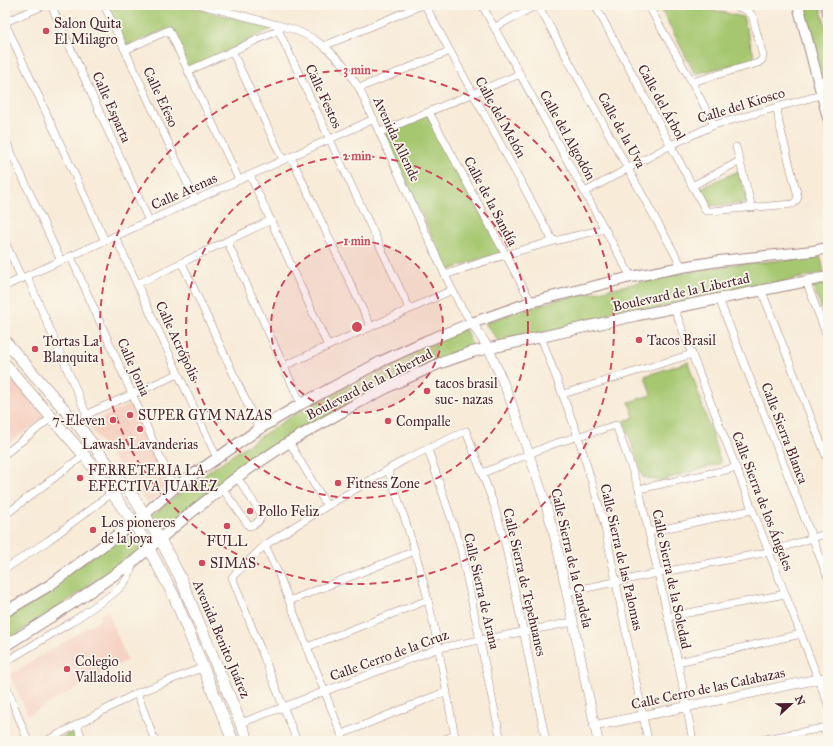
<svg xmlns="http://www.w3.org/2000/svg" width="833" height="746" font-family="'IM FELL Great Primer',serif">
<rect width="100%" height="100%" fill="#fbf7ec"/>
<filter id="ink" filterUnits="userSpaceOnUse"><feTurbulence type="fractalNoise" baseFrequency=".025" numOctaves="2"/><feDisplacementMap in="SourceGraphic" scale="8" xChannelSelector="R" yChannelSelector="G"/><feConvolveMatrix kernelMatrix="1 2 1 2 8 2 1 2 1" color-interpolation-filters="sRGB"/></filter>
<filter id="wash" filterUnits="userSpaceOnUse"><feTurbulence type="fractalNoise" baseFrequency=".012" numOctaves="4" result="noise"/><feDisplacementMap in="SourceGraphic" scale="16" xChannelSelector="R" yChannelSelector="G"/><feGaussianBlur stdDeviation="0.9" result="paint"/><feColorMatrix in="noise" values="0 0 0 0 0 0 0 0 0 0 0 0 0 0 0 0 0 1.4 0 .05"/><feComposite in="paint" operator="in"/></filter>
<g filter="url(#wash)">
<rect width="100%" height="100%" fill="#f8ebd8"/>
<g fill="#f5d2c2">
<polygon points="5,371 45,417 5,446"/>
<polygon points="134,402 169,484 148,504 88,425"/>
<polygon points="108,611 127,660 28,715 10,675 101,619 100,615"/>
</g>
<g fill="#a6c76f" stroke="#78734d">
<polygon points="106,5 184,5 273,28 187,72 166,29 125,47"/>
<polygon points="659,5 691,5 743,17 755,59 695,74"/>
<polygon points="805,5 820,5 828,36 828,85 823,80"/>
<polygon points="427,114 502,253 476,260 448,271 384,134"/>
<polygon points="738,171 748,203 709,206 699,189"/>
<polygon points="821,257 824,273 499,342 485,323 498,318 553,301 678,274 736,264"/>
<polygon points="826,281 828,282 828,324 812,285"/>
<polygon points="465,329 472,345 417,368 308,426 246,465 196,502 161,531 151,515 216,466 290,417 409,351"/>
<polygon points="688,362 721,463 660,481 643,477 624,421 634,418 629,402 651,395 645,376"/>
<polygon points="131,530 142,547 84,590 5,642 5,617"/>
<polygon points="75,730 80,741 56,741"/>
</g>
</g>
<g filter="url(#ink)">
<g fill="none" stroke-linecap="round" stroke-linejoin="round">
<defs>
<g id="minor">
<polyline points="51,5 149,221"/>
<polyline points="104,5 195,200"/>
<polyline points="202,5 293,29 312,38 324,46 343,64 359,88 445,275 460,305 472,323"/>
<polyline points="425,5 553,241"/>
<polyline points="482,5 631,277"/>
<polyline points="538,5 682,267"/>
<polyline points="595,5 706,211 711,211 793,204 796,201 798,197 779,123 777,107"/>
<polyline points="648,5 692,82 714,125"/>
<polyline points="5,22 45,5"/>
<polyline points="5,23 105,241"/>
<polyline points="276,25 409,308"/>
<polyline points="495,27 537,5"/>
<polyline points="324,46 422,5"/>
<polyline points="125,50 169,30 239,180"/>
<polyline points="232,51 283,160"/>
<polyline points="188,71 279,30"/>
<polyline points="692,82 758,63 762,60 763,56 752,15 746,10 730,5"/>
<polyline points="359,88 450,51"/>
<polyline points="429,112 531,302"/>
<polyline points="380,132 520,74"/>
<polyline points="5,139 61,261"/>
<polyline points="736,147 752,208"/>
<polyline points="291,157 371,327"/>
<polyline points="250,175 328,346"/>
<polyline points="692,186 740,161"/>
<polyline points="585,192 671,145 714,125 828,93"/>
<polyline points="115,236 217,458"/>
<polyline points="227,241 301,404"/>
<polyline points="5,242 22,279"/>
<polyline points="71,257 174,488"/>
<polyline points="182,263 259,429"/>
<path d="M 445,275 C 497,256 550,241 605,229"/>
<polyline points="27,276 87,415"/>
<polyline points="806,281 828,339"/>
<polyline points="137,284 271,220"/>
<polyline points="5,286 374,119"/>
<polyline points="761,289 828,461"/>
<polyline points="719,299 828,578"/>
<polyline points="674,308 828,704"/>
<polyline points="541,337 578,436 604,523 648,741"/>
<polyline points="284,366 452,290"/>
<polyline points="563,394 692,354"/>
<polyline points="78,425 87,415 96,410 178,374"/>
<polyline points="289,442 327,506"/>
<polyline points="428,449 460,545 501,741"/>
<polyline points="5,454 51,418"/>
<path d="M 388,470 C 403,513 418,556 428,601 C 440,647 446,694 456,741"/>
<polyline points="483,473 553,444 616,425 639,489 678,662 693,741"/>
<path d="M 222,488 L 249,526 C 256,525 260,521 262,515 L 237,477"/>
<polyline points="639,489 735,468"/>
<polyline points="5,515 84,455"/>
<polyline points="649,532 752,510"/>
<polyline points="265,545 279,575 344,741"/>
<polyline points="5,569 49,540 112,493"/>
<polyline points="567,592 658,573 769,552 828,533"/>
<polyline points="289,601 415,551"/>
<polyline points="667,617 785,594"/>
<polyline points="307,647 428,600"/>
<path d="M 5,662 L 70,623 L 114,593 C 124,585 131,575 133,562"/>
<polyline points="678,662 801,634"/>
<polyline points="5,683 28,741"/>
<polyline points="137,693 155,741"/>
<polyline points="241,723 439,648 573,622"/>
<polyline points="77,725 83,741"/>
<polyline points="342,734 447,691"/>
<polyline points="46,741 137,693 204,667"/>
<polyline points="297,741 232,577 265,545 327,506 406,459 466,431 494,505 505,543 546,741"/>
<polyline points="440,741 455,735"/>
<polyline points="755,741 828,727"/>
</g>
<g id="tertiary">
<polyline points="472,323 489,349 510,399 545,501 557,546 598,741"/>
<polyline points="594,726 828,677"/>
</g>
<g id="secondary">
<polyline points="798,5 828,118"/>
<polyline points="826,5 828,13"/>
<polyline points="5,612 50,585 144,515 174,488 259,429 301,404 382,361 426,341 472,323 531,302 631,277 682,267 719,261 813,251 828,248"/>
<polyline points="5,646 73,603 133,562 193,511 237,477 289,442 354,405 394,384 438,364 472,352 541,337 638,315 828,277"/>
</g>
<g id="primary">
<polyline points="5,341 78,425 134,498 160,539 180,577 248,741"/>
<polyline points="5,364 84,455 134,523 149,549 174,596 233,741"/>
</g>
</defs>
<use href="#minor" stroke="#a18582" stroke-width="8"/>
<use href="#tertiary" stroke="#a18582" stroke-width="10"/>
<use href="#secondary" stroke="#a18582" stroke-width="12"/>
<use href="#primary" stroke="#a18582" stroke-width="12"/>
<use href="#minor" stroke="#fff" stroke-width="7"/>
<use href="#tertiary" stroke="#fff" stroke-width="9"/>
<use href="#secondary" stroke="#fff" stroke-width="10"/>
<use href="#primary" stroke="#fff" stroke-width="11"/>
</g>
</g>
<circle cx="357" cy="327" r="86" fill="#d1495b" fill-opacity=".12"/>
<g fill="none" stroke="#d1495b" stroke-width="2" stroke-dasharray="7 5">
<circle cx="357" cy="327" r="86"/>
<circle cx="357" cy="327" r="171"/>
<circle cx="357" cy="327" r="257"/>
</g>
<g fill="#d1495b" stroke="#fbf7ec" stroke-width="1.5">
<circle cx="46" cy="31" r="4"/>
<circle cx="639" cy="340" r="4"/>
<circle cx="35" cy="349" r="4"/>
<circle cx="427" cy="391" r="4"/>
<circle cx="130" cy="415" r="4"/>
<circle cx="113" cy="420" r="4"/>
<circle cx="388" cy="421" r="4"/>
<circle cx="140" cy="429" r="4"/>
<circle cx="80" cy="478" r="4"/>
<circle cx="338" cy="483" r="4"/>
<circle cx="250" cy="511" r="4"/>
<circle cx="227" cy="526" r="4"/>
<circle cx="93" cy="530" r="4"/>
<circle cx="202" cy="563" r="4"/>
<circle cx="67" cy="669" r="4"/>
</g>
<g text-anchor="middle" stroke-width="3.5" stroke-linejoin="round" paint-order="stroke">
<g font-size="14" fill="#4a1f2b" stroke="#fbf7ec" text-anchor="start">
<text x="54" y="28">Salon Quita<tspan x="54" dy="16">El Milagro</tspan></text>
<text x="647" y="345">Tacos Brasil</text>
<text x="43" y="346">Tortas La<tspan x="43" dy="16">Blanquita</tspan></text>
<text x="435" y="388">tacos brasil<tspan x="435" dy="16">suc- nazas</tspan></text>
<text x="138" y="420">SUPER GYM NAZAS</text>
<text x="105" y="425" text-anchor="end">7-Eleven</text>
<text x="396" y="426">Compalle</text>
<text x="140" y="449" text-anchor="middle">Lawash Lavanderias</text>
<text x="88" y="475">FERRETERIA LA<tspan x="88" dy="16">EFECTIVA JUAREZ</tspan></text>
<text x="346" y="488">Fitness Zone</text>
<text x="258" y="516">Pollo Feliz</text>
<text x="101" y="527">Los pioneros<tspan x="101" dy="16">de la joya</tspan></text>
<text x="227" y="546" text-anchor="middle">FULL</text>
<text x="210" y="568">SIMAS</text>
<text x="75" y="666">Colegio<tspan x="75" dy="16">Valladolid</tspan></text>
</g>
<g font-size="14" fill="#4a1f2b" stroke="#fbf7ec">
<text transform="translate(324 96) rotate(65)" y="5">Calle Festos</text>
<text transform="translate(161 97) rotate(65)" y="5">Calle Efeso</text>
<text transform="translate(662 102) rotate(61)" y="5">Calle del Árbol</text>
<text transform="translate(741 105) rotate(-17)" y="5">Calle del Kiosco</text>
<text transform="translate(112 107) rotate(66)" y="5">Calle Esparta</text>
<text transform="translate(501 117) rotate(61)" y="5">Calle del Melón</text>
<text transform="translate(622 130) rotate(61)" y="5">Calle de la Uva</text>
<text transform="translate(568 135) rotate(61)" y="5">Calle del Algodón</text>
<text transform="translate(397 139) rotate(65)" y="5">Avenida Allende</text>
<text transform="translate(184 191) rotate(-24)" y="5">Calle Atenas</text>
<text transform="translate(491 201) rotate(62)" y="5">Calle de la Sandía</text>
<text transform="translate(681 292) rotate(-12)" y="5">Boulevard de la Libertad</text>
<text transform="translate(178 341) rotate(65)" y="5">Calle Acrópolis</text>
<text transform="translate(134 367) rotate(66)" y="5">Calle Jonia</text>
<text transform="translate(369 384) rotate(-27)" y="5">Boulevard de la Libertad</text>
<text transform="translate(785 433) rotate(69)" y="5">Calle Sierra Blanca</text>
<text transform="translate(763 501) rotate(69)" y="5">Calle Sierra de los Ángeles</text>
<text transform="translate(622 557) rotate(77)" y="5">Calle Sierra de las Palomas</text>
<text transform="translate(572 558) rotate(77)" y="5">Calle Sierra de la Candela</text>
<text transform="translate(672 579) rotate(78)" y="5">Calle Sierra de la Soledad</text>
<text transform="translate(525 582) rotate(77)" y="5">Calle Sierra de Tepehuanes</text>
<text transform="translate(482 591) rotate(77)" y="5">Calle Sierra de Arana</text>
<text transform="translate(222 639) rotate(67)" y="5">Avenida Benito Juárez</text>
<text transform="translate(389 655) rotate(-20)" y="5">Calle Cerro de la Cruz</text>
<text transform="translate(708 688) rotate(-12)" y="5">Calle Cerro de las Calabazas</text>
</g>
</g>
<circle cx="357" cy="327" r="6" fill="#d1495b" stroke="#fbf7ec" stroke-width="2"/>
<g font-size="12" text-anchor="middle" font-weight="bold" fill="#d1495b" stroke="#fbf7ec" stroke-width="3.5" stroke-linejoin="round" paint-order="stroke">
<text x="357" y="74">3 min</text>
<text x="357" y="160">2 min</text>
<text x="357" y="245">1 min</text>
</g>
<rect width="833" height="746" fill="none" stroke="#fbf7ec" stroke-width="20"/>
<g transform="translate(791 704) rotate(68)" stroke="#fbf7ec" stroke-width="3" paint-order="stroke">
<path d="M0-3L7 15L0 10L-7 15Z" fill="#4a1f2b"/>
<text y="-6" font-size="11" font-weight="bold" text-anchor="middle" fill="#4a1f2b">N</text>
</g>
</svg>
